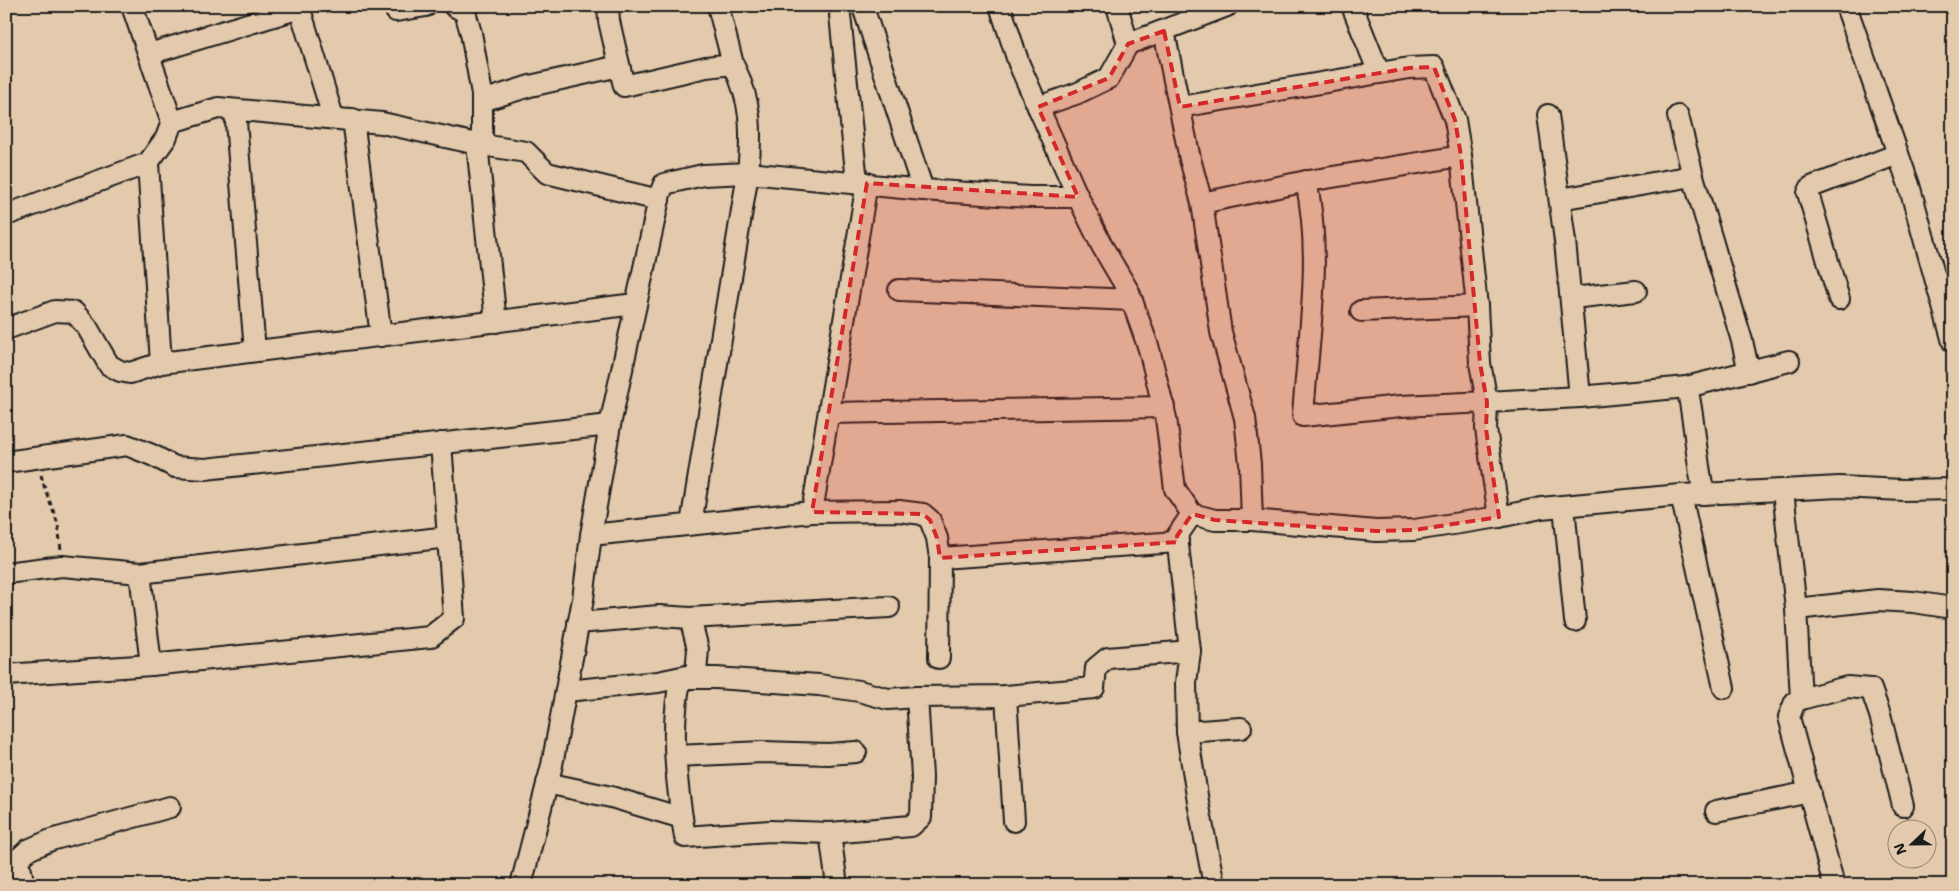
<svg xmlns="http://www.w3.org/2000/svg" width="1959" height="891" font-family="'Shantell Sans',sans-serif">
<rect width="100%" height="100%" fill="#e4caac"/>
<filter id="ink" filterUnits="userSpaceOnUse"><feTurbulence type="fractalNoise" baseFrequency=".02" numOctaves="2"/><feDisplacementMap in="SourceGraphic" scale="10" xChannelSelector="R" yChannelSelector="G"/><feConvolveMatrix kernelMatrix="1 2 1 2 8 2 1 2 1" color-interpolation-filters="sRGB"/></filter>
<g filter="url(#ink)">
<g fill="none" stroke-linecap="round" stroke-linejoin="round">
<defs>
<g id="minor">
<polyline points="132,6 172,122"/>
<polyline points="299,6 333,117"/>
<polyline points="454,6 465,12 471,33 482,94 482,145"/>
<polyline points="608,6 609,21 624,86 706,67 733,64 718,6"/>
<polyline points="1000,6 1019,64 1078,197 1102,246 1129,292 1149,349 1166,418 1175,489 1192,514 1215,520 1252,520 1376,531 1414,530 1499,517 1541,508 1681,495 1839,487 1903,490 1953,489"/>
<polyline points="1352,6 1379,73"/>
<polyline points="1846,6 1909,185 1953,342"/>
<polyline points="863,7 923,190"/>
<polyline points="396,11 426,6"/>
<polyline points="840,15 857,182"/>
<polyline points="1164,31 1190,159 1202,203 1221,332 1245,418 1250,464 1252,520"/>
<polyline points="1128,44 1227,6"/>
<polyline points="149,54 300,8"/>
<polyline points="482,101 530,86 619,66"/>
<polyline points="1038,107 1078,93 1109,78 1128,44 1117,6"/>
<polyline points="1180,107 1409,68 1434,67 1455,120 1461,156 1477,306 1480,363 1487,402 1580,397"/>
<polyline points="235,110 255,351"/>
<polyline points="1548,115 1565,241 1580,397 1687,387"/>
<polyline points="1678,116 1693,176 1742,341 1749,372"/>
<polyline points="353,119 381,336"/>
<polyline points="477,144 496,322"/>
<polyline points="148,163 161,363"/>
<path d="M 1306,181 C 1323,258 1308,339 1303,416 L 1401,406 L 1487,402 L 1486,429 L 1499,517"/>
<polyline points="1560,199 1693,176"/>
<polyline points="1202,203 1302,182 1461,156"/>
<polyline points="6,215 148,163 166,138 172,122 218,108 382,123 482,145 526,152 547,173 659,200"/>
<polyline points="899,290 1132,300"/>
<polyline points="1572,298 1636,291"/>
<polyline points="1839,299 1808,193 1811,187 1898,154"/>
<polyline points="1361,311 1477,306"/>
<polyline points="6,329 55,311 74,312 87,327 109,365 120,371 130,373 161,363 635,304"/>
<polyline points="829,413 1164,407"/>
<polyline points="6,462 127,445 152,455 175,467 205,469 610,425"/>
<polyline points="1783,491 1796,609 1801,699 1795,702 1789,717 1834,885"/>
<path d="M 1704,494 C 1696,459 1695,422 1687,387 L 1789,361"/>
<polyline points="1681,495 1724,688"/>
<polyline points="1564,506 1575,621"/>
<polyline points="812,512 867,183"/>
<polyline points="1192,514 1177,536 1190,651 1186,683 1187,732 1198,802 1214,885"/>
<path d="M 691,524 L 748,173 C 752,131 752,102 733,64"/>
<polyline points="591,535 812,512 899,511 923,514 930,520 937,538 940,558 939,658"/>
<polyline points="940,558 1178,542"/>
<polyline points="6,573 62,566 140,573 448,537"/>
<polyline points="140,573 151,665"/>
<polyline points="1796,609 1878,600 1913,602 1953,608"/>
<polyline points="578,623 659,616 690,618 889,607"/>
<polyline points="6,675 151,665 430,637 454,618 441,443"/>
<polyline points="566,691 658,682 696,674 698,649 690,618"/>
<polyline points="1006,696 1014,821"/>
<polyline points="1801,699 1847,687 1871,689 1880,715 1903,806"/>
<polyline points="1187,732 1241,728"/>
<polyline points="676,756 763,752 828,754 856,752"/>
<polyline points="547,783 611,797 682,818"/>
<polyline points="1716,811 1810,792"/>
<path d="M 830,833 L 770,831 L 685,837 C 677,788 669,726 681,678 L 716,678 L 819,685 L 859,691 L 888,699 L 917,697"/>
<polyline points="6,860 16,861 21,871 24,885"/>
<polyline points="16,861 28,850 51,840 170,807"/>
<polyline points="521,885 552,765 583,599 591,535 610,425 660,194 664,184 703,175 748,173 923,190 1030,197 1078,197"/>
<polyline points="835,885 836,878 830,833 911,826 921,817 922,776 917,697 1006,696 1094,688 1096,668 1108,658 1190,651"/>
</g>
</defs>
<use href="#minor" stroke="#1c1c1c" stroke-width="24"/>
<polyline stroke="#1c1c1c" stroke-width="3" stroke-dasharray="5 4" stroke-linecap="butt" points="41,475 45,489 58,524 61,550"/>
<use href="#minor" stroke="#e4caac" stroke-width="20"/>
</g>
</g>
<path fill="#d62828" fill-opacity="0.2" stroke="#d62828" stroke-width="4" stroke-dasharray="10 6" stroke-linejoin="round" d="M 1164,31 L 1180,107 L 1409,68 L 1434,67 L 1455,120 L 1461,156 L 1480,363 L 1487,402 L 1486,429 L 1499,517 L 1414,530 L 1376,531 L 1215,520 L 1192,514 L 1177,536 L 1178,542 L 940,558 L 937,538 L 930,520 L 923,514 L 812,512 L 867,183 L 1078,197 L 1038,107 L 1109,78 L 1128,44 Z"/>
<rect width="1959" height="891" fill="none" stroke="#e4caac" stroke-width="25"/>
<rect x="12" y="12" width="1934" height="866" fill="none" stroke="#1c1c1c" stroke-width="2" filter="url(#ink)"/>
<g transform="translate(1912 844) rotate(248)"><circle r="24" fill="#e4caac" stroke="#948472"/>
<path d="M0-4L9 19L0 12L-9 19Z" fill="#1c1c1c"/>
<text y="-8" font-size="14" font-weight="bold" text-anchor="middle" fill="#1c1c1c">N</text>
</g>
</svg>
